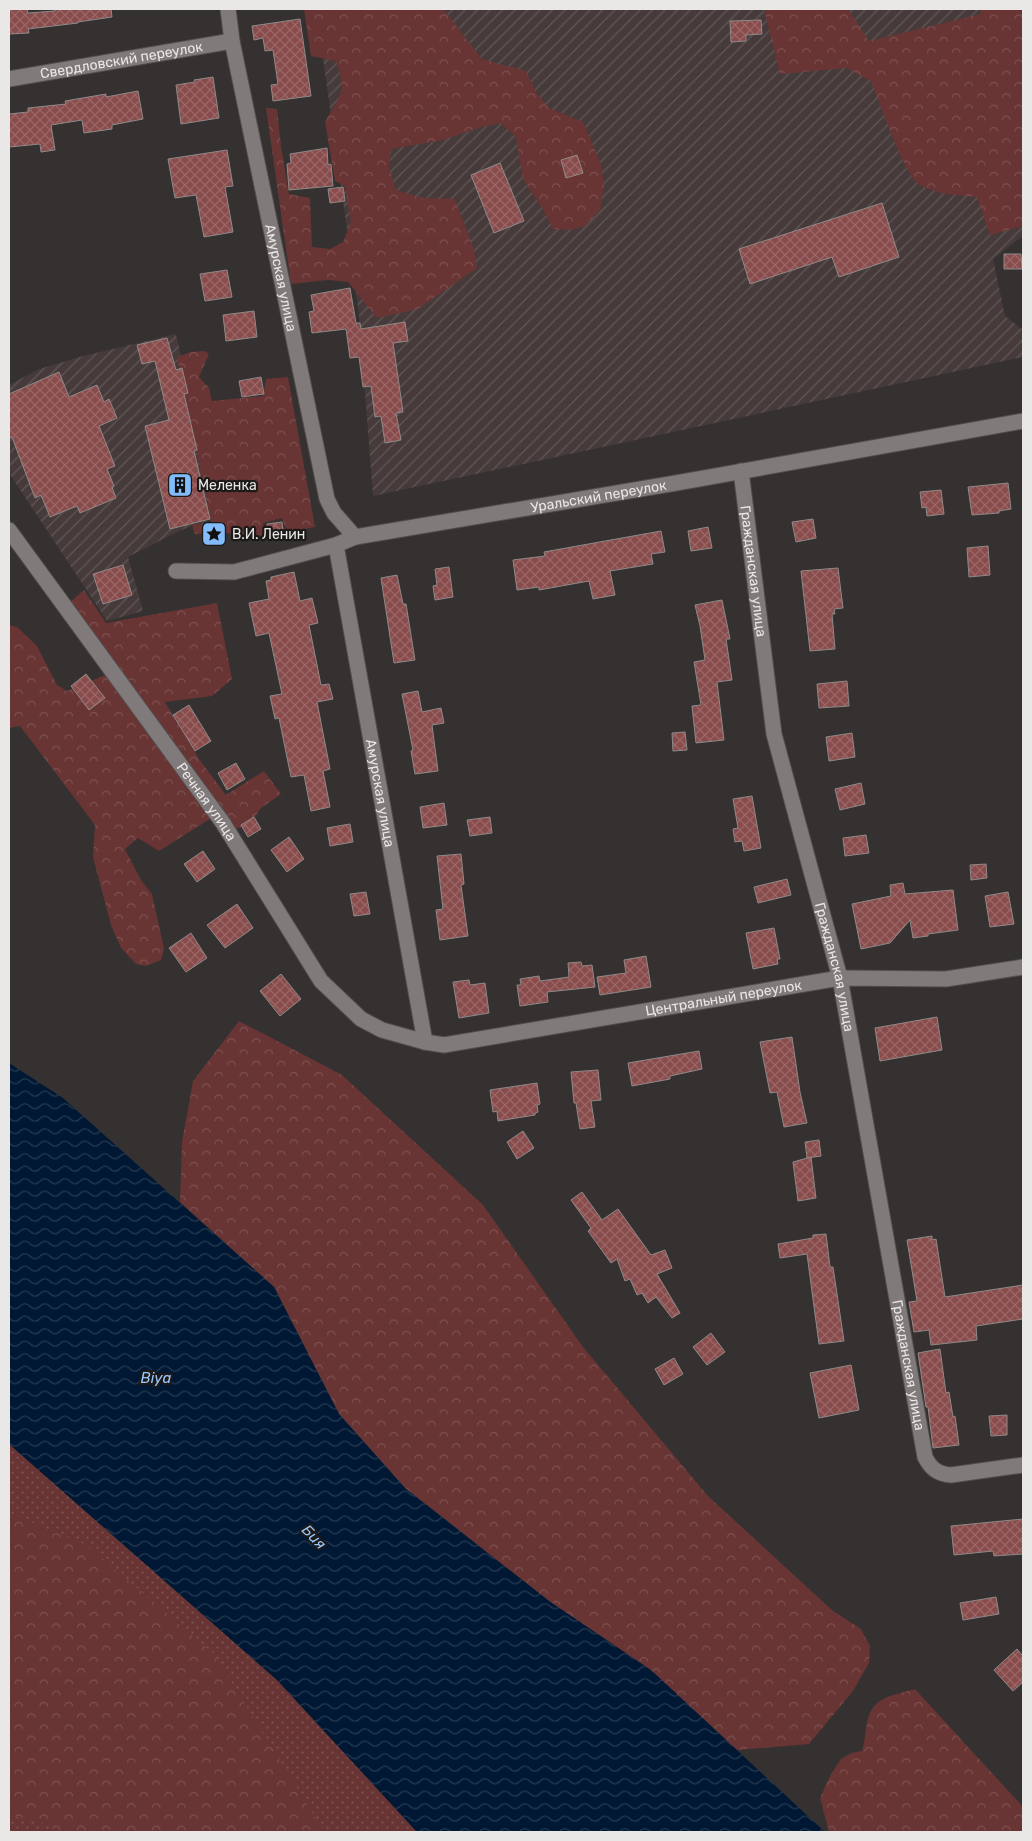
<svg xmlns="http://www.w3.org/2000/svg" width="1032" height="1841" font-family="Rubik,sans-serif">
<defs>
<pattern id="industrial-furrows" width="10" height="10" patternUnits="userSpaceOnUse" patternTransform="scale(1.25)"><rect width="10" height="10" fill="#463b3a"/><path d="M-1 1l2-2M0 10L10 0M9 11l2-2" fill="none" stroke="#615756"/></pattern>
<pattern id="grass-dots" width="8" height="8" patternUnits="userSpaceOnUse" patternTransform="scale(1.25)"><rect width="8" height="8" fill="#683434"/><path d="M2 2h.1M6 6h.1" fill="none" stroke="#7e5151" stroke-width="1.8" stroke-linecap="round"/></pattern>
<pattern id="forest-crowns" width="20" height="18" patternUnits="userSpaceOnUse" patternTransform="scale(1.25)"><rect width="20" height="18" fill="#683434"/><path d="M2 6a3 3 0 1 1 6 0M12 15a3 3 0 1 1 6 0" fill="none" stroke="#7e5151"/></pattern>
<pattern id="water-waves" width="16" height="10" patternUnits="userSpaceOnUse" patternTransform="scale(1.25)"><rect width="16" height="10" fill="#001834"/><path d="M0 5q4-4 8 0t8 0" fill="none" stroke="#253a51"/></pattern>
<pattern id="building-cross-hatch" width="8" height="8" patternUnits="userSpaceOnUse" patternTransform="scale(1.25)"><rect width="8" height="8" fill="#894c4c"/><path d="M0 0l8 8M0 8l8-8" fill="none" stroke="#9a6666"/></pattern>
</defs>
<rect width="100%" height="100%" fill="#363131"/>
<g fill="url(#industrial-furrows)">
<polygon points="316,9 1023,9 1023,236 993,259 1005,316 1023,330 1023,357 373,496 359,314"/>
<polygon points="176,334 217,517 179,531 128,557 143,611 107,621 9,473 9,385 39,369 83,356"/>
</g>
<polygon fill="url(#grass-dots)" points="9,1444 277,1680 417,1832 9,1832"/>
<g fill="url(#forest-crowns)">
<path d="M 304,9 L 443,9 L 482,59 L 526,71 L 536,92 L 549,108 L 583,122 L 601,164 L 604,186 L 600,210 L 584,227 L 568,230 L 553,229 L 543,209 L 523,179 L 516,137 L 501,123 L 482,127 L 443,140 L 391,149 L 389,168 L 396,190 L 423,198 L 455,199 L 474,250 L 477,268 L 418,309 L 377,318 L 348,282 L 328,280 L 291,284 L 266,108 L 277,109 L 281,146 L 289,194 L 310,198 L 312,247 L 330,249 L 343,242 L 351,222 L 345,186 L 335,181 L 325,122 C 341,94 347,93 336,61 L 311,56 Z"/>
<path d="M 764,9 L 848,9 L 869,41 L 981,14 L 980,9 L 1023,9 L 1023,226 L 990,235 L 977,197 C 958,195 938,195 920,185 C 904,176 880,102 871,81 L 846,68 L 780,74 Z"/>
<polygon points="204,351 209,354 199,377 209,388 212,401 263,396 266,379 288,377 315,527 287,532 282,518 263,523 265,537 224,533 195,534 192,525 211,522 177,357 191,352"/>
<polygon points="84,590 106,623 217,603 232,679 212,696 165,702 199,759 226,795 264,771 281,794 261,808 250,824 235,829 68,604"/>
<polygon points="9,625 17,627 37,646 57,685 67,691 110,673 213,817 159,851 138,838 125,849 141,880 152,894 164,949 161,960 146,966 136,964 121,948 111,925 93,857 95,825 20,726 9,728"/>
<polygon points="239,1021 342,1075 483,1205 583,1347 708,1496 833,1611 861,1629 870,1646 869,1663 853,1691 809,1744 737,1750 651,1671 549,1601 405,1488 339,1414 274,1287 180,1202 182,1142 193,1081"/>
<polygon points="9,1513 88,1546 214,1654 320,1825 331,1832 58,1832 46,1824 13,1816 9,1811"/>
<path d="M 915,1689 L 1023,1807 L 1023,1832 L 829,1832 L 820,1798 L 831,1774 L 841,1759 L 851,1753 L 862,1751 C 865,1741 865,1733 867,1723 C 872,1696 892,1696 915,1689 Z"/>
</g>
<polygon fill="url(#water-waves)" points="9,1063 63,1098 274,1287 339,1414 405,1488 549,1601 651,1670 825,1832 417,1832 277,1680 9,1444"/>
<g fill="url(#building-cross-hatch)" stroke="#8f8989">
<polygon points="9,9 27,9 28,13 55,11 55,9 111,9 112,17 78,22 78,23 28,29 29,33 9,34"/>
<polygon points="300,19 311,96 273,101 271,85 278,84 273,50 265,51 263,38 254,40 252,26"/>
<polygon points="761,20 762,34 746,35 746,41 731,42 730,21"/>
<polygon points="213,77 219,118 181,124 176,85 195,82 194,80"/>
<polygon points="138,91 143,119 112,125 112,129 84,133 82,120 51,125 55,150 41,152 40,144 9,147 9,114 28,112 28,108 66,104 65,101 106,94 106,97"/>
<polygon points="327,148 328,165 331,164 333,186 289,190 287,164 291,163 290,154"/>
<polygon points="227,150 233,186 225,187 233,232 204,237 196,195 175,198 168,159"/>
<polygon points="577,155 583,173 566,178 561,160"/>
<polygon points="500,163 524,221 494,233 471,175"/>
<polygon points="343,187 345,201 330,203 328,189"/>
<polygon points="882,203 899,257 839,277 832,257 750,284 739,249"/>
<polygon points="1004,254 1021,254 1022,269 1004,269"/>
<polygon points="227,270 232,297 205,301 200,274"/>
<polygon points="350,288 356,323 360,323 361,329 405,322 408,341 393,343 403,412 396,413 401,440 385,443 381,416 375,417 371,386 363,387 359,357 350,358 346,329 312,333 309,312 314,311 311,295"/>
<polygon points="254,311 257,337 226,341 223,315"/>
<polygon points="167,338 176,370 182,368 188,393 184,394 197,450 194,451 210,519 170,529 145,426 169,420 155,361 142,364 137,345"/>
<polygon points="59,372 69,397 97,385 104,402 109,399 117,418 99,426 115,466 107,469 114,486 112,487 116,498 80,513 77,506 50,517 41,495 35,498 12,437 9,438 9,394"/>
<polygon points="261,377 264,394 242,397 239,381"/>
<polygon points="1008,483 1011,509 999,511 999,513 972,515 968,487"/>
<polygon points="941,490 944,514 927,516 926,507 922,508 920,492"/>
<polygon points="813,519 816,538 796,542 792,522"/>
<polygon points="282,522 284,537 269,539 267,524"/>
<polygon points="708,527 712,548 691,551 688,531"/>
<polygon points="661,531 665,552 651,554 653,564 610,571 615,595 593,599 589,581 539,590 539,587 517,590 513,560 545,556 544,552"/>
<polygon points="988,546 990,575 969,577 967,548"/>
<polygon points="123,565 132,595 103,604 93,574"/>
<polygon points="449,567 453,597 435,600 433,586 437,585 435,569"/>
<polygon points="838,568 843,608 834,609 835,614 832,614 835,649 810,651 801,571"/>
<polygon points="294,572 300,601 312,598 318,623 309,625 321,685 329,684 333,699 317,702 330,769 323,771 330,807 311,811 304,775 291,777 279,718 275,719 270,696 282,694 269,633 256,636 249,603 269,599 266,581 271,580 271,577"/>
<polygon points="397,575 403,604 406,604 415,660 394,663 381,578"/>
<polygon points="722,600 730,639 726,639 732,680 717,682 724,740 696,743 692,706 701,705 694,662 705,660 700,626 695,605"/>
<polygon points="86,674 105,698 89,710 71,686"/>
<polygon points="847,681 849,706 819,708 817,684"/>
<polygon points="418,691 422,712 441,708 444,723 432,725 438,771 415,774 411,751 413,750 402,694"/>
<polygon points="189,705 211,741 195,751 173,715"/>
<polygon points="685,732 687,750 673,751 672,733"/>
<polygon points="852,733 855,757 829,761 826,737"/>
<polygon points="236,763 245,779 227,790 218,773"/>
<polygon points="861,783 865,804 840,810 835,789"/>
<polygon points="752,796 761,848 744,851 742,841 735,842 733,829 738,828 733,799"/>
<polygon points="444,803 447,825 423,828 420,807"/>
<polygon points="254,817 261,829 248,837 241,825"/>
<polygon points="490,817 492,833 470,836 467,820"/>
<polygon points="350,824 353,842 330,846 327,828"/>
<polygon points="866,835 869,853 845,856 843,838"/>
<polygon points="289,837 304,859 287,872 271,850"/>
<polygon points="203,851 215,869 197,882 184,864"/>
<polygon points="461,854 464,884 461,885 468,936 440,940 436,910 443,909 437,856"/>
<polygon points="986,864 987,878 971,880 970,865"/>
<polygon points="787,879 791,895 758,903 754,887"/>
<polygon points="903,883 905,894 953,890 958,930 928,934 928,936 913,938 910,920 890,943 861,949 852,904 891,896 890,885"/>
<polygon points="366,892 370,914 354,916 350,894"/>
<polygon points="1008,892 1014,924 990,927 985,896"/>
<polygon points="237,904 253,928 225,948 207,925"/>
<polygon points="774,928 780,959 777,959 778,964 753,969 746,933"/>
<polygon points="191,933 207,958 186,972 169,948"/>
<polygon points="646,956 651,987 600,995 597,977 626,973 624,960"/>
<polygon points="581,962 582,966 592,965 595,987 547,992 548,1002 520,1006 517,985 521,985 520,979 539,976 540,981 569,977 568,963"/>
<polygon points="281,974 301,999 280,1016 260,991"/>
<polygon points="469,980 470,985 485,983 489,1013 459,1018 453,982"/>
<polygon points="937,1017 942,1050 880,1061 875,1028"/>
<polygon points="792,1037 800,1092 807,1123 784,1127 777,1092 770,1093 760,1042"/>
<polygon points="699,1051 702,1069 670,1076 670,1079 632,1086 628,1063"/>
<polygon points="598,1070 601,1100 591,1101 595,1127 580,1129 576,1103 574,1103 571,1072"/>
<polygon points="537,1083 540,1104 537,1105 538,1112 535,1113 535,1115 498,1121 497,1111 493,1112 490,1090"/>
<polygon points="523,1131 534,1148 517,1159 507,1142"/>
<polygon points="819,1140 821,1156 807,1158 805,1142"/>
<polygon points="811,1157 816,1198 798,1201 793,1162"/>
<polygon points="582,1192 602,1220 618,1209 651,1255 665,1250 672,1268 657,1274 680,1313 672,1318 656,1297 648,1303 642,1293 637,1295 630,1279 625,1281 617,1259 611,1263 588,1231 591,1228 571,1200"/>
<polygon points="826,1234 830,1267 833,1267 844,1341 819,1344 807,1254 780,1258 778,1244 813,1238 813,1235"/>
<polygon points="932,1236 932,1240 936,1239 945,1297 1023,1285 1023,1319 976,1326 977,1340 931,1345 929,1330 914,1332 909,1302 917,1301 907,1240"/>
<polygon points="711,1333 725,1352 707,1365 693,1347"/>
<polygon points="940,1349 946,1393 949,1392 953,1417 955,1416 959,1445 933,1448 928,1407 926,1407 918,1353"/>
<polygon points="674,1358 683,1374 664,1385 655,1369"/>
<polygon points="851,1365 859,1410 819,1418 810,1373"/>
<polygon points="1007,1415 1007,1435 991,1436 989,1416"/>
<polygon points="1023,1519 1023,1554 994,1556 993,1551 954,1555 951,1526"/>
<polygon points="996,1597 999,1614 963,1620 960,1603"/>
<polygon points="1017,1649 1023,1656 1023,1682 1013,1691 994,1670"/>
</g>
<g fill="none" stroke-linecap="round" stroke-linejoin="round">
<defs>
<g id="street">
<path id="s1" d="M 228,9 L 232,41 L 327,499 L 334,513 L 355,537"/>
<path id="s2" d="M 9,79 L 232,41"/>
<path id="s3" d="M 741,471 L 774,734 L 840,978 L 925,1457 C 931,1469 938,1474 951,1475 L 1023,1465"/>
<path id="s4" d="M 9,530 L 223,823 L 321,981 L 361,1019 L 382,1030 L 425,1042 L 444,1045 L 840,978 L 946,979 L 1023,967"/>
<path id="s5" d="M 336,545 L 425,1042"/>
<path id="s6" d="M 176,571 L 234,572 L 336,545 L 355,537 L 676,483 L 1023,421"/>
</g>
</defs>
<use href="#street" stroke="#524f4e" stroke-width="17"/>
<use href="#street" stroke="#807a7a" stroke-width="15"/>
</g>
<defs>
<symbol id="building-square" viewBox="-11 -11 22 22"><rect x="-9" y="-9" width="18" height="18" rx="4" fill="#83bcfb" stroke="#1c1919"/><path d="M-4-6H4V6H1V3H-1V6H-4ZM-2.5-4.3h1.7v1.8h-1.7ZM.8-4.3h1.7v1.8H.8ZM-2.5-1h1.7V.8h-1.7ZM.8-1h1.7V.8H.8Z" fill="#111"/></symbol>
<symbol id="sight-square" viewBox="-11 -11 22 22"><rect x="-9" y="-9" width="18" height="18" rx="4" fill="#83bcfb" stroke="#1c1919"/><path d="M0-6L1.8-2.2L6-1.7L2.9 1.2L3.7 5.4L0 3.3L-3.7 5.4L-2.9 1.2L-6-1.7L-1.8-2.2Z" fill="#111"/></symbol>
</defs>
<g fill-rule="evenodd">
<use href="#building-square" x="166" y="471" width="28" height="28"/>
<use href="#sight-square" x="200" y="520" width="28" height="28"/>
</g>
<g text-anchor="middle" stroke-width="4.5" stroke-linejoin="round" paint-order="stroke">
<g font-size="14" fill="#eae7e7" stroke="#1c1919">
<text dy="5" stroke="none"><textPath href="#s2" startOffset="114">Свердловский переулок</textPath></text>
<text dy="5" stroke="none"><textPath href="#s1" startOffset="274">Амурская улица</textPath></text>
<text dy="5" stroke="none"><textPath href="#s6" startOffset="431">Уральский переулок</textPath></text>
<text dy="5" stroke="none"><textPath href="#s3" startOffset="101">Гражданская улица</textPath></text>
<text dy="5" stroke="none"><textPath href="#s5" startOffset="252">Амурская улица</textPath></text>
<text dy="5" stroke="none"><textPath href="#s4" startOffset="336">Речная улица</textPath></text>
<text dy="5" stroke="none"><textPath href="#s3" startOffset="506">Гражданская улица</textPath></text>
<text dy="5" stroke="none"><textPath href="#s4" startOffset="975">Центральный переулок</textPath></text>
<text dy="5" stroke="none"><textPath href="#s3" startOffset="911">Гражданская улица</textPath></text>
</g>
<g font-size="14" fill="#eae7e7" stroke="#1c1919" text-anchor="start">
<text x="198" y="490">Меленка</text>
<text x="232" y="539">В.И. Ленин</text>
</g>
<g font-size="15" font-style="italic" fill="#98c6fb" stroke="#1c1919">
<text x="156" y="1383">Biya</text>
<text transform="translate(314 1537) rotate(46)" y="5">Бия</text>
</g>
</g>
<rect width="1032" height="1841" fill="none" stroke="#eae7e7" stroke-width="20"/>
</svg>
